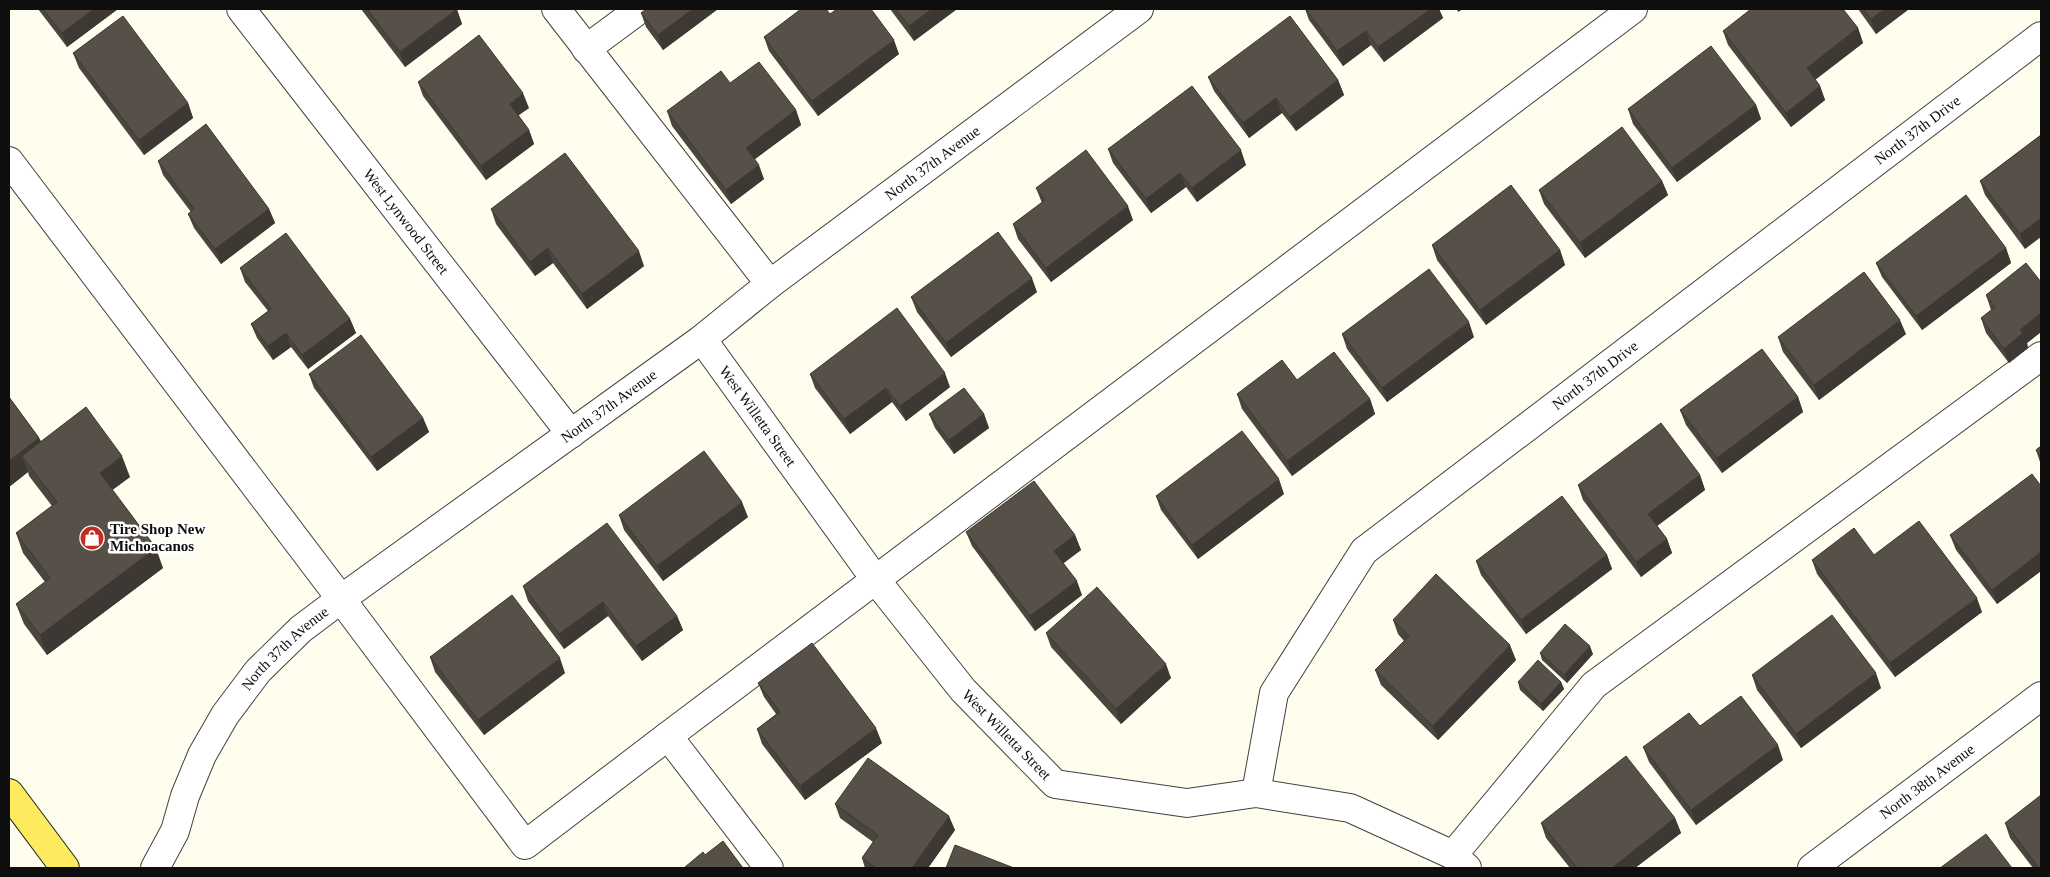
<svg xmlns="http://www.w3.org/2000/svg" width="2050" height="877" font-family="'Times New Roman',serif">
<rect width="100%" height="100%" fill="#fffeee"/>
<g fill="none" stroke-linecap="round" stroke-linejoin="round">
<defs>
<g id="minor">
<path id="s1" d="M 241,9 L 571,434"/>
<polyline points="556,9 770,284"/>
<polyline points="586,49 640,9"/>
<polyline points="9,161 341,599 525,845 668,736 769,868"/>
<path id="s2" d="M 702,339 L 875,579 L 963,690 L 1055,784 L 1187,803 L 1256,793 L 1350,808 L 1453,855 L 1467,868"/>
<polyline points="668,736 1633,9"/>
<path id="s3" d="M 1256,793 L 1274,693 L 1364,551 L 2041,36"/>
<polyline points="1453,855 1594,685 2041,356"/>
<path id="s4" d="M 155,868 L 175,831 L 185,796 L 202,755 L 225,715 L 258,671 L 301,629 L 341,599 L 702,339 L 770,284 L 1139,9"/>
<path id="s5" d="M 1812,868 L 2041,696"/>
</g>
<polyline id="major" points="9,793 65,868"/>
</defs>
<use href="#minor" stroke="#414141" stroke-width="30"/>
<use href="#major" stroke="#1f1f1f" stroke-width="30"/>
<use href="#minor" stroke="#fff" stroke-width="28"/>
<use href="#major" stroke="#feea5f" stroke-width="28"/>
</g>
<g fill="#4b453f">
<polygon points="38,9 118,9 67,47"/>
<polygon points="361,9 456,9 462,24 405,67"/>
<polygon points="718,9 663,50 646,27 641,13"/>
<polygon points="890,9 957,9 914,41"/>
<polygon points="1305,9 1439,9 1443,18 1384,62 1371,45 1343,66 1309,20"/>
<polygon points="1858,9 1909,9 1876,34"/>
<polygon points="830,14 899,54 818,116 769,51 764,37"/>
<polygon points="1858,28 1863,43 1815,80 1820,86 1825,100 1791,127 1728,45 1723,31"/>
<polygon points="73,53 188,103 193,118 144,155 79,68"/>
<polygon points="1208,77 1338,80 1344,95 1296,131 1282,113 1249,138 1214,91"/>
<polygon points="418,82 529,108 518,115 529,130 534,144 486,180 423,96"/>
<polygon points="730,83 796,110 801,125 755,159 764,179 731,204 672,126 667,111"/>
<polygon points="1756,105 1761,119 1677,182 1633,124 1628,109"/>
<polygon points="2041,135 2025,249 1985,195 1980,181"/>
<polygon points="1108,149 1246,165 1197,202 1186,187 1151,213 1113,163"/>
<polygon points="158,161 269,209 275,223 221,264 194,228 188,214 191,212 163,175"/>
<polygon points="1662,181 1668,195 1585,258 1544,204 1539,190"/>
<polygon points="1036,188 1133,220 1051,282 1018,239 1013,224 1042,203"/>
<polygon points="491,209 644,266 587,309 553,263 535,276 496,224"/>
<polygon points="1432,245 1560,250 1565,265 1486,325 1437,260"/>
<polygon points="2006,248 2011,263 1922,330 1882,277 1876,263"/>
<polygon points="240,268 350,319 356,333 308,369 291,347 273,360 257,338 251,324 268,311 245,282"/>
<polygon points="2041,282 2041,332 2027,343 2028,348 2009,363 1986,333 1981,318 1991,310 1986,295"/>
<polygon points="1037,292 951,357 917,312 911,297"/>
<polygon points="1342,334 1474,337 1387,402 1347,349"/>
<polygon points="1906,334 1819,400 1783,352 1778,337"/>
<polygon points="309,374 423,418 429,432 377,471 314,388"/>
<polygon points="810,374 950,387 906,421 892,402 850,434 815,388"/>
<polygon points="1297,380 1370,399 1375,414 1292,476 1242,409 1237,394"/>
<polygon points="9,397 39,438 41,441 130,477 112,490 163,568 47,655 24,624 16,604 45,582 23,553 16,533 52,506 29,476 28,472 9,487"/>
<polygon points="1798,397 1803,412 1722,473 1686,425 1680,410"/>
<polygon points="929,414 984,414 989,428 954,454 935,428"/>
<polygon points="2041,446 2041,465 2036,450"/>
<polygon points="1700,475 1705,490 1657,526 1667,539 1672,553 1641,577 1583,500 1578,485"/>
<polygon points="2041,486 2041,571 1997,604 1956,550 1950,535"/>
<polygon points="1284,494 1198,559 1161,510 1156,496"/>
<polygon points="619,515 748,517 663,581 624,530"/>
<polygon points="966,532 1075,535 1081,550 1063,563 1082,595 1035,631 972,546"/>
<polygon points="1607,555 1612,569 1526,634 1481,575 1476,561"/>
<polygon points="1874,555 1982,612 1895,677 1817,574 1812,560"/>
<polygon points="523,586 677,616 683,630 642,661 608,616 564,649 528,601"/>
<polygon points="1393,620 1516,660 1438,740 1381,685 1375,670 1404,641 1398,634"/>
<polygon points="1046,633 1171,678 1121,724 1051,647"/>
<polygon points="1540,653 1593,654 1567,683 1542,660"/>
<polygon points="430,657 565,673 484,735 435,672"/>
<polygon points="1752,675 1881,688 1801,748 1757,690"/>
<polygon points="1518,682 1561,682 1564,689 1543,711 1520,690"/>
<polygon points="758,683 882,743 805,800 762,744 757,729 776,714 764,697"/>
<polygon points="1700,726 1783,760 1696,825 1649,762 1643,747"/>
<polygon points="835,804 955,830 928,868 865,868 862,858 873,842 840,818"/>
<polygon points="1675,818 1681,833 1635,868 1570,868 1546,838 1541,823"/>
<polygon points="2005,823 2041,868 2033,868 2010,838"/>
</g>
<g fill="#3d3833">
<polygon points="94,9 118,9 67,47 62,33"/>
<polygon points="457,9 462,24 405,67 400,52"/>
<polygon points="693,9 718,9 663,50 658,35"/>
<polygon points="932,9 957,9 914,41 909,26"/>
<polygon points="1431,9 1439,9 1443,18 1384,62 1378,47"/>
<polygon points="1457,9 1463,9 1458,12"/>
<polygon points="1885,9 1909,9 1876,34 1871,19"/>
<polygon points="1858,28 1863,43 1812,82 1807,68"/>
<polygon points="1366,31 1371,45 1343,66 1337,51"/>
<polygon points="894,40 899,54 818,116 812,101"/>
<polygon points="1338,80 1344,95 1296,131 1290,117"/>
<polygon points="1820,86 1825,100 1791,127 1786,113"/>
<polygon points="523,93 529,108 515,118 510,104"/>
<polygon points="1276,98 1282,113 1249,138 1243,123"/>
<polygon points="188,103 193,118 144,155 139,140"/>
<polygon points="1756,105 1761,119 1677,182 1672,168"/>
<polygon points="796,110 801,125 751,162 746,148"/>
<polygon points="529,130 534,144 486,180 481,166"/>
<polygon points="1241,150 1246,165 1197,202 1192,188"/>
<polygon points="759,165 764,179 731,204 726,190"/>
<polygon points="1180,173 1186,187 1151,213 1146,199"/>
<polygon points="1662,181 1668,195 1585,258 1580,243"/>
<polygon points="1128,206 1133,220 1051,282 1046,268"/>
<polygon points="269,209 275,223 221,264 215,249"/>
<polygon points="2041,218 2041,237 2025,249 2020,234"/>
<polygon points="548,248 553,263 535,276 530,262"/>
<polygon points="2006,248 2011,263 1922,330 1916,316"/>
<polygon points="1560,250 1565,265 1486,325 1480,310"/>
<polygon points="639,251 644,266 587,309 582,294"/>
<polygon points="1032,278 1037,292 951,357 946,343"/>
<polygon points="2041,313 2041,332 2027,343 2028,348 2009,363 2004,349 2020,330"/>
<polygon points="350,319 356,333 308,369 302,355"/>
<polygon points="1900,320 1906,334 1819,400 1814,385"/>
<polygon points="1469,322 1474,337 1387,402 1382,388"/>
<polygon points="286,333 291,347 273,360 268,346"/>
<polygon points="945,373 950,387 906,421 900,406"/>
<polygon points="886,388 892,402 850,434 844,419"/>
<polygon points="1798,397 1803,412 1722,473 1717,458"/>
<polygon points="1370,399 1375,414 1292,476 1287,461"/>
<polygon points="984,414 989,428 954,454 949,440"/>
<polygon points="423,418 429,432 377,471 371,457"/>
<polygon points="39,438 47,458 22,456 28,472 9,487 9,461"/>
<polygon points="122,456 130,477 107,494 100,473"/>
<polygon points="1700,475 1705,490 1653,529 1648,514"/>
<polygon points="1279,479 1284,494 1198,559 1192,545"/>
<polygon points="742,502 748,517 663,581 657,566"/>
<polygon points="1075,535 1081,550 1060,566 1054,551"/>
<polygon points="1667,539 1672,553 1641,577 1636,562"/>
<polygon points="156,548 163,568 47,655 40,635"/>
<polygon points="2041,552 2041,571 1997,604 1992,590"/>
<polygon points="1607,555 1612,569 1526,634 1521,620"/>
<polygon points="1077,581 1082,595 1035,631 1030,616"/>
<polygon points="1977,598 1982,612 1895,677 1890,663"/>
<polygon points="603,602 608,616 564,649 559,634"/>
<polygon points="677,616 683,630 642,661 636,646"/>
<polygon points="1510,645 1516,660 1438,740 1433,726"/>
<polygon points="1590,646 1593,654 1567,683 1564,675"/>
<polygon points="560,658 565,673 484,735 478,720"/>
<polygon points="1166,664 1171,678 1121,724 1116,709"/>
<polygon points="1876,673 1881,688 1801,748 1796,734"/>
<polygon points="1561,682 1564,689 1543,711 1541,704"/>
<polygon points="876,728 882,743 805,800 800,786"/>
<polygon points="1778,745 1783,760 1696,825 1691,810"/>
<polygon points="949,816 955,830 928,868 912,868"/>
<polygon points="1675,818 1681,833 1635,868 1612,868"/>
</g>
<g fill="#575049" stroke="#3d3833">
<polygon points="43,9 94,9 62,33"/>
<polygon points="367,9 457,9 400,52"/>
<polygon points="646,9 693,9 658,35 641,13"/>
<polygon points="801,9 826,9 830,14 837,9 871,9 894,40 812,101 764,37"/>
<polygon points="896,9 932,9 909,26"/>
<polygon points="1306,9 1431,9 1378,47 1366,31 1337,51"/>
<polygon points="1751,9 1843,9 1858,28 1807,68 1820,86 1786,113 1723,31"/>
<polygon points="1863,9 1885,9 1871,19"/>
<polygon points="123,16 188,103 139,140 73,53"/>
<polygon points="1290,16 1338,80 1290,117 1276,98 1243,123 1208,77"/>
<polygon points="479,35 523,93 510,104 529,130 481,166 418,82"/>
<polygon points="1711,46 1756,105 1672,168 1628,109"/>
<polygon points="759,62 796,110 746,148 759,165 726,190 667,111 721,71 730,83"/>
<polygon points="1192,86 1241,150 1192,188 1180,173 1146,199 1108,149"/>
<polygon points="206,124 269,209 215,249 188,214 194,209 158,161"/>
<polygon points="1622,127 1662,181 1580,243 1539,190"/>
<polygon points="2041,135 2041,218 2020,234 1980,181"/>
<polygon points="1086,150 1128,206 1046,268 1013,224 1045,200 1036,188"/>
<polygon points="565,153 639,251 582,294 548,248 530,262 491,209"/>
<polygon points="1511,185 1560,250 1480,310 1432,245"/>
<polygon points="1966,195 2006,248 1916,316 1876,263"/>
<polygon points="998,232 1032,278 946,343 911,297"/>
<polygon points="286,233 350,319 302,355 286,333 268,346 251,324 271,309 240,268"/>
<polygon points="2026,263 2041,282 2041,313 2020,330 2023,333 2004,349 1981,318 1995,307 1986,295"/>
<polygon points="1429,269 1469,322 1382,388 1342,334"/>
<polygon points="1864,272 1900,320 1814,385 1778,337"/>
<polygon points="897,308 945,373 900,406 886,388 844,419 810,374"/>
<polygon points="361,335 423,418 371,457 309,374"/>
<polygon points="1762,349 1798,397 1717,458 1680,410"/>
<polygon points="1334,352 1370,399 1287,461 1237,394 1282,360 1297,380"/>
<polygon points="964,388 984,414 949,440 929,414"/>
<polygon points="9,397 39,438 9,461"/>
<polygon points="86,407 122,456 100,473 156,548 40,635 16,604 50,578 16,533 57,502 22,456"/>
<polygon points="1661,423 1700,475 1648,514 1667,539 1636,562 1578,485"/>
<polygon points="1242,431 1279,479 1192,545 1156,496"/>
<polygon points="2041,446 2041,457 2036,450"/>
<polygon points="704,451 742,502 657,566 619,515"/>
<polygon points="2032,474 2041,486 2041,552 1992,590 1950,535"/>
<polygon points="1034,481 1075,535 1054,551 1077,581 1030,616 966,532"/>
<polygon points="1562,496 1607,555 1521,620 1476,561"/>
<polygon points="1919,521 1977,598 1890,663 1812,560 1854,528 1874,555"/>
<polygon points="607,523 677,616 636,646 603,602 559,634 523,586"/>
<polygon points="1436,574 1510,645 1433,726 1375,670 1409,636 1393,620"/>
<polygon points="1097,587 1166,664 1116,709 1046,633"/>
<polygon points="512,595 560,658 478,720 430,657"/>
<polygon points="1832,615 1876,673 1796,734 1752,675"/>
<polygon points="1565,624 1590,646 1564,675 1540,653"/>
<polygon points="812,643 876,728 800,786 757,729 780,712 758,683"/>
<polygon points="1538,660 1561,682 1541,704 1518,682"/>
<polygon points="1741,696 1778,745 1691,810 1643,747 1689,713 1700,726"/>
<polygon points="1626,756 1675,818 1612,868 1577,868 1541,823"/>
<polygon points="868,758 949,816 912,868 876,868 862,858 878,835 835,804"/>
<polygon points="2041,795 2041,868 2039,868 2005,823"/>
<polygon points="1986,834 2012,868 1940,868"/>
<polygon points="723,841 743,868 686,868 685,867 703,852 705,855"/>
<polygon points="955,845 1014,868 946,868"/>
</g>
<defs>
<symbol id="shop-disc" viewBox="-11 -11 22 22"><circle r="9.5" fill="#c32c20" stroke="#fff"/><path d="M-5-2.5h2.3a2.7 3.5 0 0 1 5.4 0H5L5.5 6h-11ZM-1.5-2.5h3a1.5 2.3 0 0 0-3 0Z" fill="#fff"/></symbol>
</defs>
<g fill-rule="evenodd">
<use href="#shop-disc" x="78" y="524" width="28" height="28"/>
</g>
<g text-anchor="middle" stroke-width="5" stroke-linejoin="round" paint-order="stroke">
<g font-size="15" fill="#0e0e0e" stroke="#fff">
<text dy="5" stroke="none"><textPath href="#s3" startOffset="965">North 37th Drive</textPath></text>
<text dy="5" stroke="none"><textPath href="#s4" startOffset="1069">North 37th Avenue</textPath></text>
<text dy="5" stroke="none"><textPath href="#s1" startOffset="269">West Lynwood Street</textPath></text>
<text dy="5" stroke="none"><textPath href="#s3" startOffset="560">North 37th Drive</textPath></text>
<text dy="5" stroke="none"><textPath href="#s4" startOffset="664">North 37th Avenue</textPath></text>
<text dy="5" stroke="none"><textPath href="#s2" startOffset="95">West Willetta Street</textPath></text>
<text dy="5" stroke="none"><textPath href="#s4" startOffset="259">North 37th Avenue</textPath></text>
<text dy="5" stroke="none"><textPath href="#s2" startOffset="500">West Willetta Street</textPath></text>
<text dy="5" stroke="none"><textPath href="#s5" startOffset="144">North 38th Avenue</textPath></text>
</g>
<g font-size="15" font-weight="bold" fill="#0e0e0e" stroke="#fff" text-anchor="start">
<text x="110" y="534">Tire Shop New<tspan x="110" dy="17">Michoacanos</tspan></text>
</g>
</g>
<rect width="2050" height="877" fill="none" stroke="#0e0e0e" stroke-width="20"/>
</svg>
